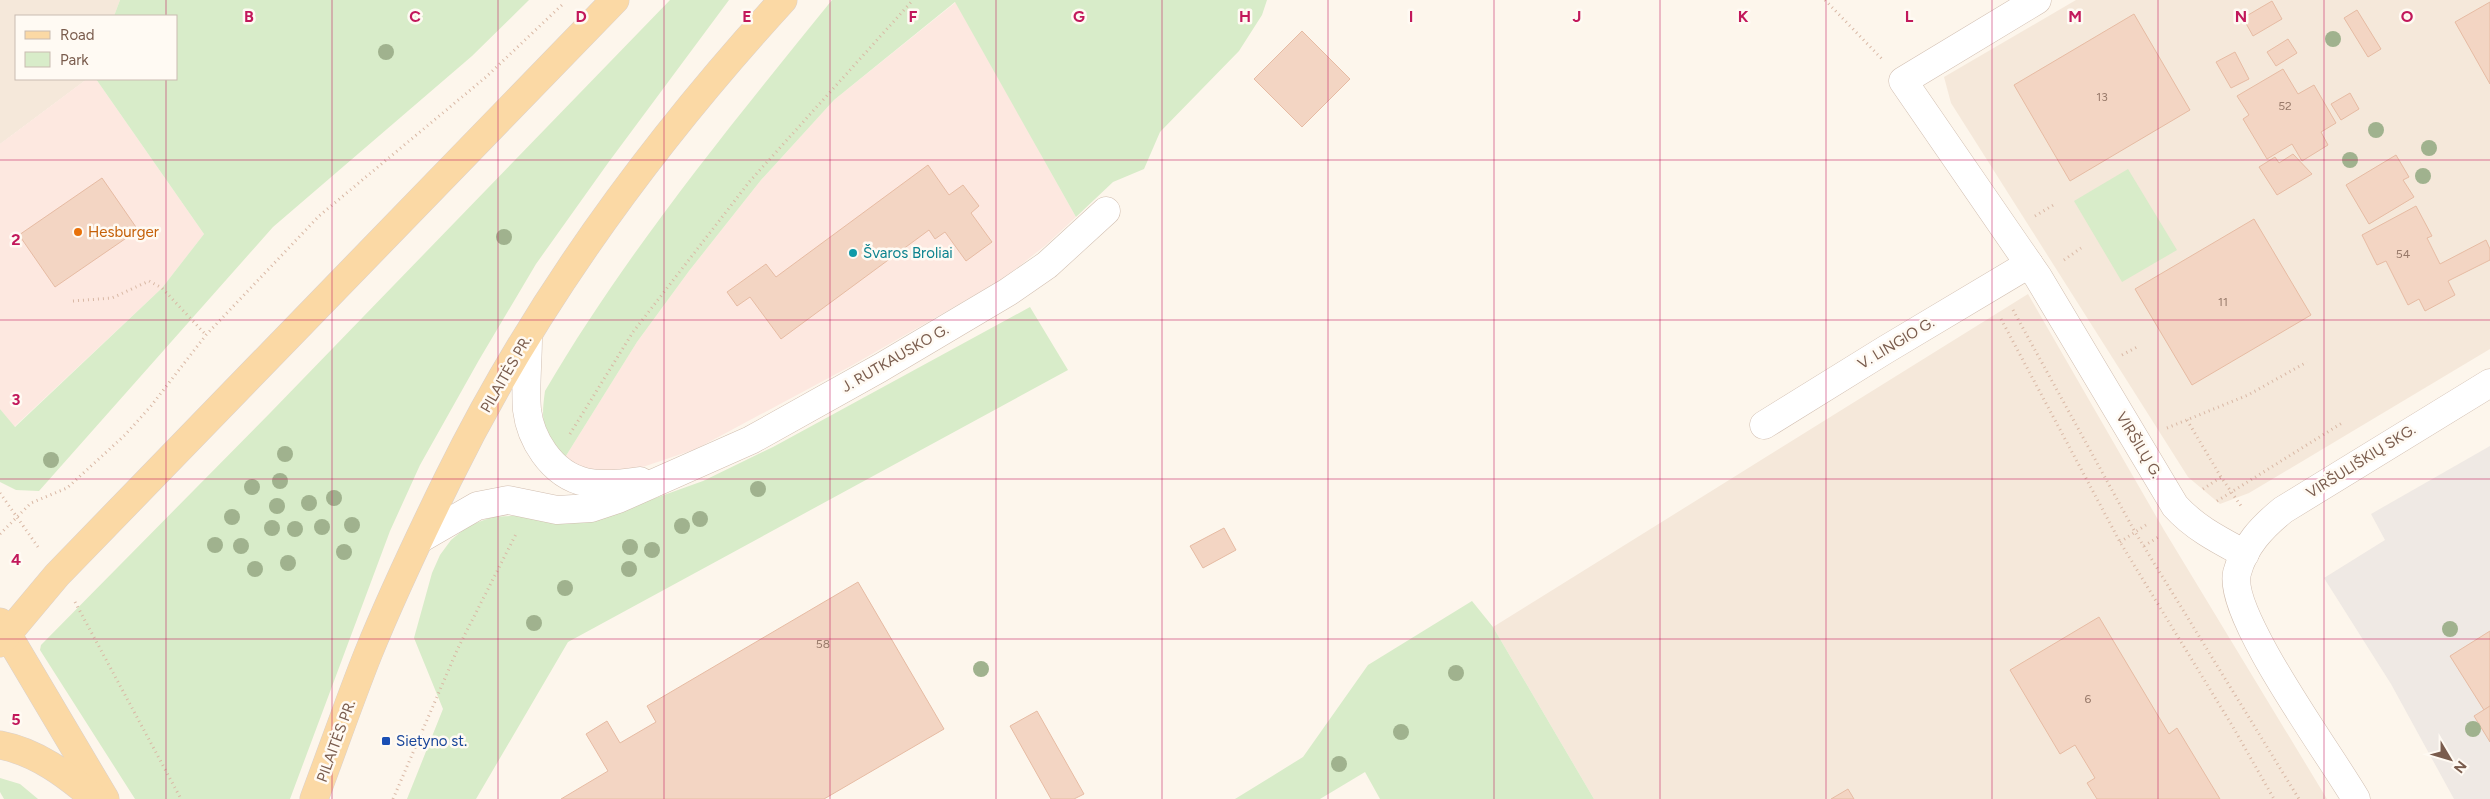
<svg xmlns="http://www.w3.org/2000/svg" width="2490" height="799" font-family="Figtree,sans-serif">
<rect width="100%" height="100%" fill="#fdf6ec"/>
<g fill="#f5e8da">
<polygon points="0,0 120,0 114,16 16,16 16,79 87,79 0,144"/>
<polygon points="2076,0 2490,0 2490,349 2249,493 2220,504 2188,477 1951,103 1944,77"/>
<polygon points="2028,294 2164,530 2327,799 1594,799 1493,627"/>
</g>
<g fill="#fde8e0">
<polygon points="956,2 1076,217 1046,245 1003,279 851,366 696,449 628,472 586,473 564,459 637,342 689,271 761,180 834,100"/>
<polygon points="87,79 96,79 204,234 162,288 14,427 0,409 0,144"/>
</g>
<polygon fill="#efe9e4" points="2490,446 2490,799 2454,799 2391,684 2324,578 2385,540 2371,514"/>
<g fill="#d8ecc9">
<polygon points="120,0 529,0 472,56 273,227 39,491 16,490 0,482 0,409 15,427 162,288 204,234 96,79 176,79 176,16 114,16"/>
<polygon points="670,0 729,0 608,163 536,264 479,360 420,465 390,531 290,799 135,799 40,650 41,645 271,412"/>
<path d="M 832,0 L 1267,0 L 1262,15 L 1239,51 L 1160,132 L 1144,169 L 1113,182 L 1076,217 L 955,2 L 834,100 L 761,180 L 689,271 L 637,342 L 564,459 C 544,430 540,426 545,391 C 627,251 730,126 832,0 Z"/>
<polygon points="2128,169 2177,250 2122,282 2074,201"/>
<polygon points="1030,307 1068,370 568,642 476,799 407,799 443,709 414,638 432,573 440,555 451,540 468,526 492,517 625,509 703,481 773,447"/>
<polygon points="1472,601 1493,627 1594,799 1380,799 1365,772 1320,799 1235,799 1303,757 1368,665"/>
<polygon points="0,778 20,784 38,799 4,799 0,792"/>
</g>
<g fill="#f3d5c3" stroke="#e6bba3">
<polygon points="2272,1 2282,19 2253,36 2243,18"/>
<polygon points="2490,2 2490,84 2455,22"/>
<polygon points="2357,10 2381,49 2368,57 2344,18"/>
<polygon points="2134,14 2190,110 2070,181 2014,85"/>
<polygon points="1302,31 1350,79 1302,127 1254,79"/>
<polygon points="2288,39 2297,53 2276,66 2267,52"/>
<polygon points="2235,52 2249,79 2231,88 2216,62"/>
<polygon points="2283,69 2298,94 2314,85 2336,123 2321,132 2328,145 2302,161 2292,144 2267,159 2243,119 2249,115 2237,96"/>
<polygon points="2350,93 2359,109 2341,120 2331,104"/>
<polygon points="2293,154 2312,174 2277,195 2259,167 2275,157 2279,163"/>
<polygon points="2396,155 2409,177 2403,180 2414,197 2369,224 2346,185"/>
<polygon points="928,165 949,195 963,185 979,206 971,213 992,242 966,261 945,232 935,239 929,230 781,339 750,297 737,306 727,292 766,264 776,277"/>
<polygon points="102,178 138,230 55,287 19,235"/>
<polygon points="2416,206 2432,236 2427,238 2440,264 2486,240 2490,249 2490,260 2448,281 2455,295 2425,311 2419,299 2408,305 2386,261 2377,265 2362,235"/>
<polygon points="2254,219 2311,315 2192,385 2135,289"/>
<polygon points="1224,528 1236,550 1203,568 1190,546"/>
<polygon points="858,582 944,729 824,799 561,799 608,771 586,734 607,721 620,743 656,722 647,706"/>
<polygon points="2099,617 2169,734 2177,728 2220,799 2097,799 2087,783 2095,778 2075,745 2060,754 2010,670"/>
<polygon points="2490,631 2490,706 2484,710 2450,656"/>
<polygon points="2490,706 2490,742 2474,716"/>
<polygon points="1037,711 1084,794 1074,799 1051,799 1010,726"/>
<polygon points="1848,789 1854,799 1831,799"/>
</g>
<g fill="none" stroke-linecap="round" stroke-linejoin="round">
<defs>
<g id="street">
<path d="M 2037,0 L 1903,81 L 2038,277 L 2175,506 C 2195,528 2219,540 2245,554"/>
<path d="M 528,337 C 528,361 525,387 527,410 C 529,427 534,439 544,453 C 569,488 600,487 640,481"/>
<polyline points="1764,425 1885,350 2029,264"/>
<polyline points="420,539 477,506 508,500 557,510 591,508 618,499 751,440 880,368 1008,292 1047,265 1106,211"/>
<path d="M 2356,799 C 2332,757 2227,615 2237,573 C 2244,546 2262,527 2283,510 L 2490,383"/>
</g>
<g id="primary">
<polyline points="0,622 105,799"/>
<polyline points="0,643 57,575 615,0"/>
<path d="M 0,745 C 37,752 67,775 95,799"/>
<path d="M 314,799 C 332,751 349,702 368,654 C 392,595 420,536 448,479 C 534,304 652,143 783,0"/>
</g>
</defs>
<use href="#street" stroke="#d1beb0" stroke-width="29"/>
<use href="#primary" stroke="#dad1cd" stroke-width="29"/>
<g stroke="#d9b8a5" stroke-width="3" stroke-dasharray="1 4" stroke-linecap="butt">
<polyline points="1825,0 1882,59"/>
<polyline points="2035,216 2055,204"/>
<polyline points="2064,260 2081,248"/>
<polyline points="73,301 112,298 149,281 162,288 206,335"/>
<polyline points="2013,310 2135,532 2299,799"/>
<polyline points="2001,319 2120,542 2233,727 2274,799"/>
<polyline points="2122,355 2139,346"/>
<polyline points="2187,420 2221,477 2241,506"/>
<polyline points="2167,428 2248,395 2307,362"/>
<polyline points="570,434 633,332 750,181 913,0"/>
<polyline points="2203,489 2221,477"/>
<polyline points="0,493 38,547"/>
<polyline points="2217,501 2342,423"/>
<polyline points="0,534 31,503 67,488 125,435 151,406 206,335 319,216 486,77 564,3"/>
<polyline points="2120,542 2149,523"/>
<polyline points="2144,546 2160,536"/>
<polyline points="75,602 181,799"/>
<polyline points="393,799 458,648 516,534"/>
</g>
<use href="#street" stroke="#fff" stroke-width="28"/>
<use href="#primary" stroke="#fbd9a5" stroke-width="28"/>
</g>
<g fill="#a0b28e">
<circle cx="2333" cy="39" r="8"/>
<circle cx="386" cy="52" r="8"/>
<circle cx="2376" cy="130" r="8"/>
<circle cx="2429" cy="148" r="8"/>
<circle cx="2350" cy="160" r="8"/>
<circle cx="2423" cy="176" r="8"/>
<circle cx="504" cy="237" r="8"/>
<circle cx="285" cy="454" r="8"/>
<circle cx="51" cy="460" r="8"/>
<circle cx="280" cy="481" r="8"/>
<circle cx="252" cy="487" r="8"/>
<circle cx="758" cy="489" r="8"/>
<circle cx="334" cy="498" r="8"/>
<circle cx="309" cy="503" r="8"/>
<circle cx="277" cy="506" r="8"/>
<circle cx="232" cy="517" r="8"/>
<circle cx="700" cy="519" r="8"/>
<circle cx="352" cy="525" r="8"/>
<circle cx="682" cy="526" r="8"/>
<circle cx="322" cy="527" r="8"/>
<circle cx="272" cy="528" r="8"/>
<circle cx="295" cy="529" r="8"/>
<circle cx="215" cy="545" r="8"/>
<circle cx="241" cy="546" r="8"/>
<circle cx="630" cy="547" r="8"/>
<circle cx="652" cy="550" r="8"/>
<circle cx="344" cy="552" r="8"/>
<circle cx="288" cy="563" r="8"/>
<circle cx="255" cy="569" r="8"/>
<circle cx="629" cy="569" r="8"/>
<circle cx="565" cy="588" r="8"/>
<circle cx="534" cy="623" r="8"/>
<circle cx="2450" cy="629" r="8"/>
<circle cx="981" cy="669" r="8"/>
<circle cx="1456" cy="673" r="8"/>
<circle cx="2473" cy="729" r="8"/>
<circle cx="1401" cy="732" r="8"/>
<circle cx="1339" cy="764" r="8"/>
</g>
<path fill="none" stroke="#c2185b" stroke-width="1" stroke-opacity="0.55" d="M 166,0 L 166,16M 332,0 L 332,799M 498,0 L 498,799M 664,0 L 664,799M 830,0 L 830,799M 996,0 L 996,799M 1162,0 L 1162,799M 1328,0 L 1328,799M 1494,0 L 1494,799M 1660,0 L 1660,799M 1826,0 L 1826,799M 1992,0 L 1992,799M 2158,0 L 2158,799M 2324,0 L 2324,799M 166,79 L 166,799M 0,160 L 2490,160M 0,320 L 2490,320M 0,479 L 2490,479M 0,639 L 2490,639"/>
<circle fill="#e8710a" stroke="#fffaf3" stroke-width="2" cx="78" cy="232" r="5"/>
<circle fill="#0f9aa8" stroke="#fffaf3" stroke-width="2" cx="853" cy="253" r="5"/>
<rect fill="#1a4fb4" stroke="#fffaf3" stroke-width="2" x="381" y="736" width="10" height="10" rx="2.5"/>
<g text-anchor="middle" stroke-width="5" stroke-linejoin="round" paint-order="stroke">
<g font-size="12" fill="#987a6a">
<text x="2102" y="101">13</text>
<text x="2285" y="110">52</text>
<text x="2403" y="258">54</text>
<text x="2223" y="306">11</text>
<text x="823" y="648">58</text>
<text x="2088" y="703">6</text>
</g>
<g font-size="15" fill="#c56008" stroke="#fffaf3" text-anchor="start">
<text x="88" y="237">Hesburger</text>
</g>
<g font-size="15" fill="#0d838f" stroke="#fffaf3" text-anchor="start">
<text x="863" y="258">Švaros Broliai</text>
</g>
<g font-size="15" fill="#7a5c4d" stroke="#fffaf3">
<text transform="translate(1896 343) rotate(-31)" y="5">V. LINGIO G.</text>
<text transform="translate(895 358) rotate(-30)" y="5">J. RUTKAUSKO G.</text>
<text transform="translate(506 374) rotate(-60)" y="5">PILAITĖS PR.</text>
<text transform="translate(2139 445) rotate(59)" y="5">VIRŠILŲ G.</text>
<text transform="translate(2361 461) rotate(-32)" y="5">VIRŠULIŠKIŲ SKG.</text>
<text transform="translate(336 741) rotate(-70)" y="5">PILAITĖS PR.</text>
</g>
<g font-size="15" fill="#164399" stroke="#fffaf3" text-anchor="start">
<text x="396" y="746">Sietyno st.</text>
</g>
</g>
<g font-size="16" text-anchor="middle" font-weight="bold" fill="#c2185b" stroke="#fffaf3" stroke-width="5" stroke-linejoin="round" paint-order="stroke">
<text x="249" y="22">B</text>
<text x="415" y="22">C</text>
<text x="581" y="22">D</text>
<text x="747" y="22">E</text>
<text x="913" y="22">F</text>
<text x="1079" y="22">G</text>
<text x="1245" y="22">H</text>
<text x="1411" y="22">I</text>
<text x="1577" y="22">J</text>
<text x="1743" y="22">K</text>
<text x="1909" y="22">L</text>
<text x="2075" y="22">M</text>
<text x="2241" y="22">N</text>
<text x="2407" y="22">O</text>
<text x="16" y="245">2</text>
<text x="16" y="405">3</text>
<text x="16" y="565">4</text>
<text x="16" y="725">5</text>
</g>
<rect x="15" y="15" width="162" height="65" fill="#fffaf3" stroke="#cabbb1"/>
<rect x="25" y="31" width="25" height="8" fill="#fbd9a5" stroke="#cabbb1"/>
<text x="60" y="40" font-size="15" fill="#7a5c4d">Road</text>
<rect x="25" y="52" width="25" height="15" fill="#d8ecc9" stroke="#cabbb1"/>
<text x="60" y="65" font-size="15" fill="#7a5c4d">Park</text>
<g transform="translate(2450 759) rotate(128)" stroke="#fffaf3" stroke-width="4" paint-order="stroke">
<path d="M0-4L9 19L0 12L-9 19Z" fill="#7a5c4d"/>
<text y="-8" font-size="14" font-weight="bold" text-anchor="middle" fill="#7a5c4d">N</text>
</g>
</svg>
